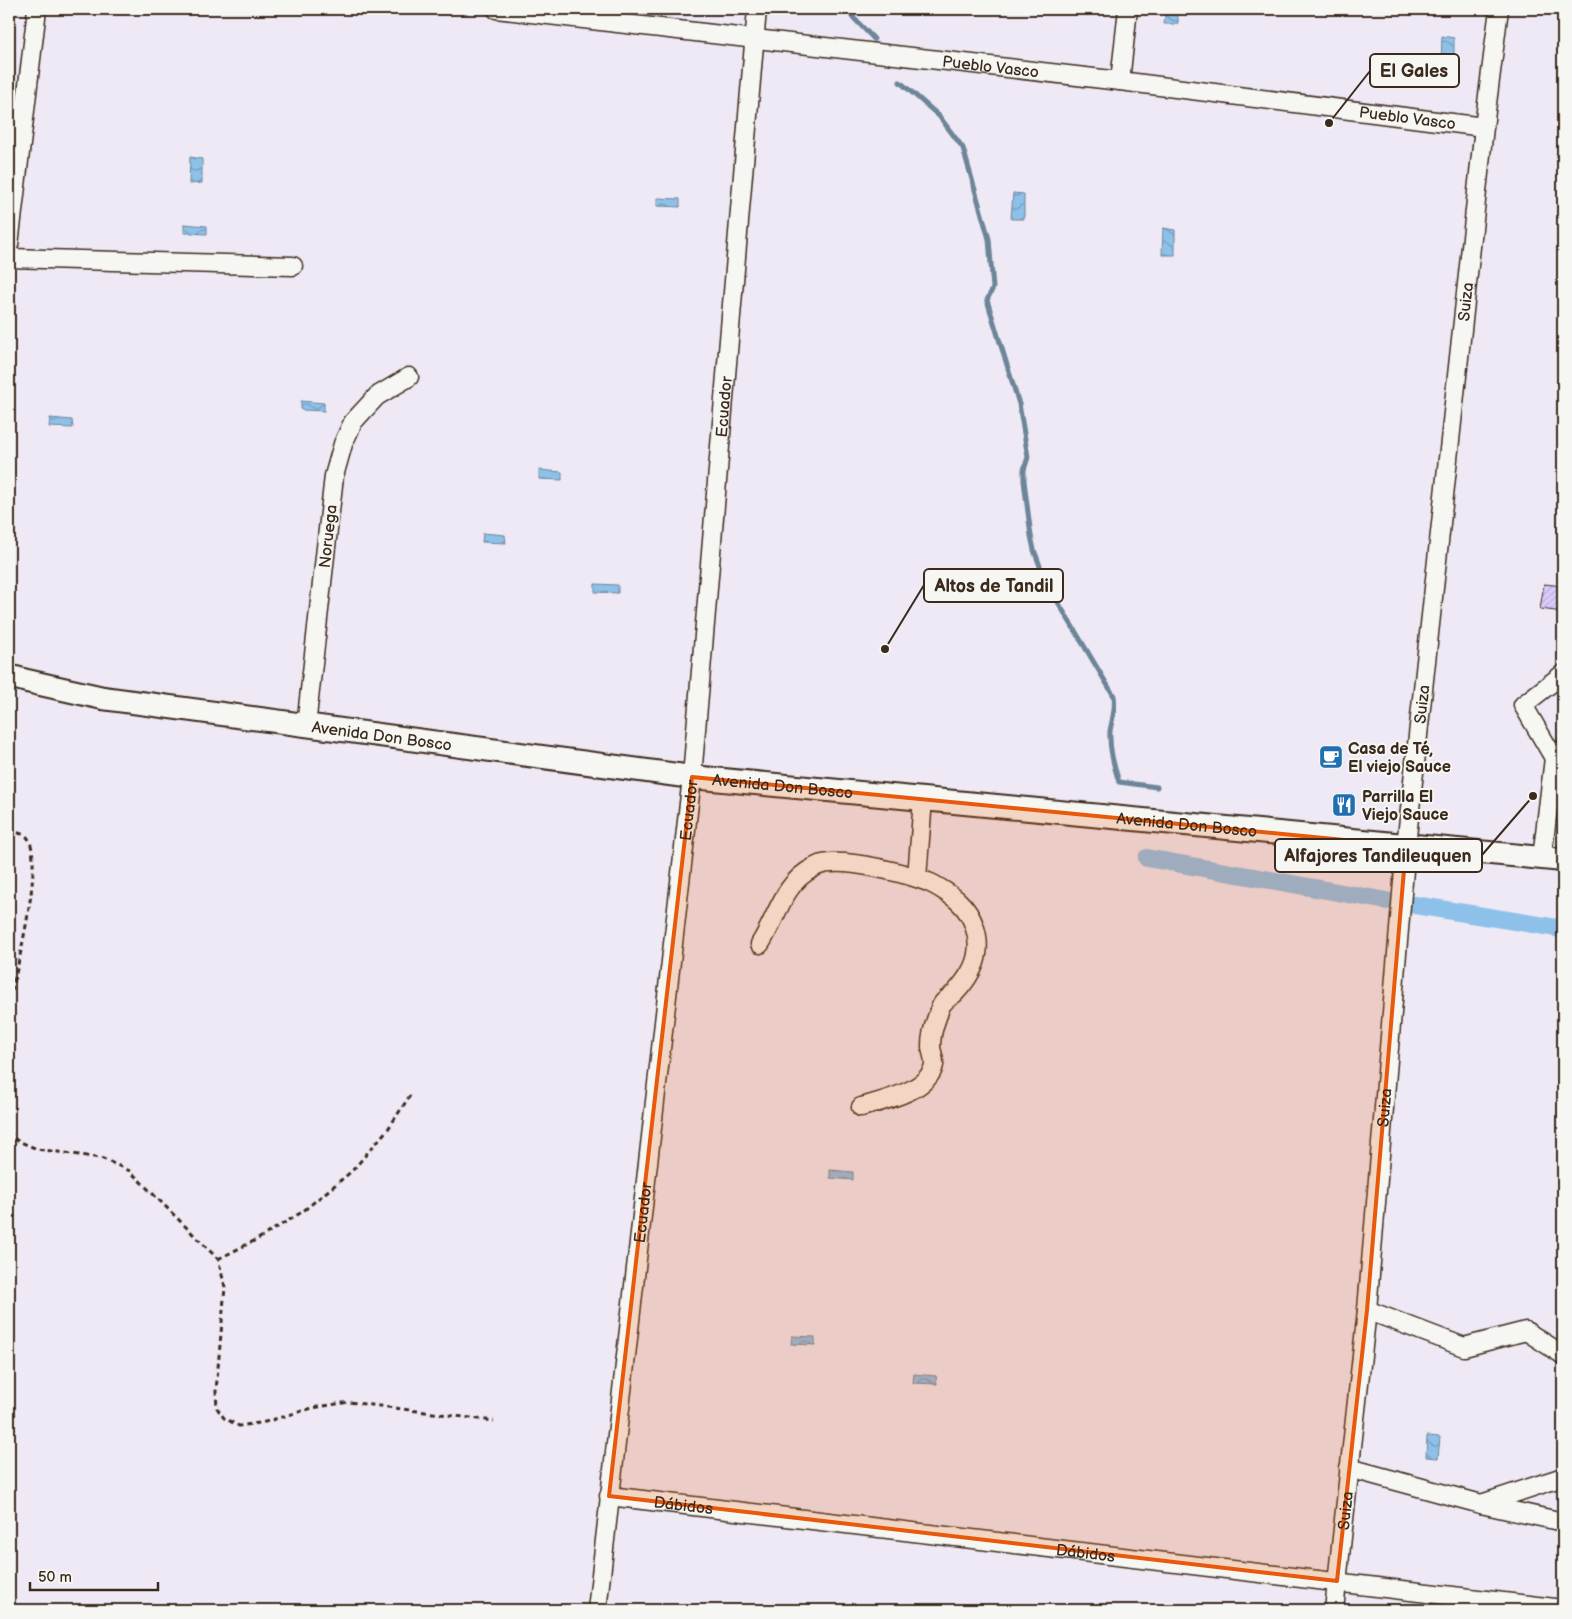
<svg xmlns="http://www.w3.org/2000/svg" width="1572" height="1619" font-family="'Balsamiq Sans',sans-serif">
<defs>
<pattern id="water-waves" width="16" height="10" patternUnits="userSpaceOnUse" patternTransform="scale(1.25)"><rect width="16" height="10" fill="#8ec1ea"/><path d="M0 5q4-4 8 0t8 0" fill="none" stroke="#759dbd"/></pattern>
<pattern id="building-hatch" width="6" height="6" patternUnits="userSpaceOnUse" patternTransform="scale(1.25)"><rect width="6" height="6" fill="#dacbfd"/><path d="M-1 1l2-2M0 6l6-6M5 7l2-2" fill="none" stroke="#bcaed8"/></pattern>
</defs>
<rect width="100%" height="100%" fill="#eee9f5"/>
<filter id="ink" filterUnits="userSpaceOnUse"><feTurbulence type="fractalNoise" baseFrequency=".02" numOctaves="2"/><feDisplacementMap in="SourceGraphic" scale="10" xChannelSelector="R" yChannelSelector="G"/><feConvolveMatrix kernelMatrix="1 2 1 2 8 2 1 2 1" color-interpolation-filters="sRGB"/></filter>
<g filter="url(#ink)">
<g fill="url(#water-waves)" stroke="#6d8598">
<polygon points="1166,9 1178,9 1178,24 1164,24"/>
<polygon points="1442,36 1454,38 1454,63 1441,63"/>
<polygon points="190,157 202,159 202,183 189,184"/>
<polygon points="1013,193 1024,194 1024,219 1011,219"/>
<polygon points="657,198 680,199 680,207 657,206"/>
<polygon points="184,224 207,226 207,234 184,233"/>
<polygon points="1163,228 1175,230 1175,255 1162,255"/>
<polygon points="301,401 324,403 324,411 301,410"/>
<polygon points="50,418 72,420 73,428 49,427"/>
<polygon points="539,470 562,472 562,480 539,479"/>
<polygon points="483,533 505,535 506,543 482,542"/>
<polygon points="595,584 618,585 618,593 595,592"/>
<polygon points="830,1170 853,1172 853,1180 830,1178"/>
<polygon points="792,1336 815,1337 815,1345 791,1344"/>
<polygon points="914,1374 936,1376 937,1384 913,1383"/>
<polygon points="1427,1436 1440,1437 1438,1458 1426,1457"/>
</g>
<g fill="none" stroke-linecap="round" stroke-linejoin="round">
<g stroke="#6d8598" stroke-width="5">
<polyline points="845,9 874,39"/>
<path d="M 900,82 L 939,116 L 963,148 L 989,239 L 993,288 L 987,300 L 1019,404 L 1028,457 L 1024,470 L 1024,481 L 1031,536 L 1034,550 L 1046,582 L 1114,696 C 1116,709 1112,719 1110,731 C 1109,749 1114,766 1119,782 L 1157,787"/>
</g>
<g stroke="#8ec1ea" stroke-width="18">
<polyline points="1147,858 1387,901"/>
<polyline points="1415,905 1563,929"/>
</g>
</g>
<polygon fill="url(#building-hatch)" stroke="#3b2a1e" points="1544,584 1563,586 1563,612 1540,609"/>
<g fill="none" stroke-linecap="round" stroke-linejoin="round">
<defs>
<g id="minor">
<path id="s1" d="M 496,9 L 1120,81 L 1484,127"/>
<polyline points="1120,81 1128,9"/>
<polyline points="9,245 37,9"/>
<polyline points="9,258 293,266"/>
<path id="s2" d="M 306,726 L 334,476 L 343,444 L 353,422 L 377,396 L 409,377"/>
<polyline points="1554,758 1523,705 1563,674"/>
<polyline points="1542,858 1554,758 1563,749"/>
<polyline points="917,878 923,799"/>
<path d="M 760,944 C 777,918 783,883 813,868 C 818,865 826,863 831,863 C 854,861 906,873 928,882 C 936,885 953,896 959,902 C 973,915 980,936 977,954 C 975,969 965,982 955,993 C 951,996 946,999 943,1003 C 940,1006 939,1012 937,1017 C 934,1025 931,1037 931,1046 C 931,1052 935,1059 934,1065 C 929,1091 882,1101 861,1107"/>
<polyline points="1367,1310 1464,1347 1526,1331 1563,1355"/>
<polyline points="1349,1468 1481,1504 1563,1522"/>
<path id="s3" d="M 609,1496 L 1563,1609"/>
<polyline points="1481,1504 1563,1477"/>
<path id="s4" d="M 597,1610 L 692,777 L 757,9"/>
<path id="s5" d="M 1334,1610 L 1367,1310 L 1406,846 L 1484,127 L 1499,9"/>
</g>
<g id="major">
<path id="s6" d="M 9,676 L 27,681 L 103,698 L 692,777 L 1563,860"/>
</g>
</defs>
<use href="#minor" stroke="#3b2a1e" stroke-width="21"/>
<use href="#major" stroke="#3b2a1e" stroke-width="26"/>
<g stroke="#3b2a1e" stroke-width="3" stroke-dasharray="5 4" stroke-linecap="butt">
<path d="M 9,831 C 14,832 23,833 27,837 C 46,859 15,975 9,1004"/>
<polyline points="9,1131 16,1140 37,1149 101,1158 130,1171 218,1259 225,1287 216,1391 217,1408 224,1418 239,1426 265,1422 312,1408 349,1402 494,1421"/>
<polyline points="218,1259 258,1239 302,1212 352,1171 388,1129 411,1094"/>
</g>
<use href="#minor" stroke="#f6f6f2" stroke-width="18"/>
<use href="#major" stroke="#f6f6f2" stroke-width="22"/>
</g>
</g>
<path fill="#e8590c" fill-opacity="0.2" stroke="#e8590c" stroke-width="4" stroke-linejoin="round" d="M 692,777 L 1406,846 L 1367,1310 L 1337,1581 L 609,1496 Z"/>
<defs>
<symbol id="cafe-square" viewBox="-11 -11 22 22"><rect x="-9" y="-9" width="18" height="18" rx="4" fill="#1f6fb2" stroke="#f6f6f2"/><path d="M-5.5-4.5H6V0H3Q3 3.5 0 3.5H-2.5Q-5.5 3.5-5.5 0ZM3-3.2v2h1.7v-2ZM-6 4.5H4V6H-6Z" fill="#fff"/></symbol>
<symbol id="restaurant-square" viewBox="-11 -11 22 22"><rect x="-9" y="-9" width="18" height="18" rx="4" fill="#1f6fb2" stroke="#f6f6f2"/><path d="M-5-6h1v4h1v-4h1v4h1v-4h1v5L-1.5 .5V6h-2V.5L-5-1ZM5-6V6H3V1.5H1.5Q1.5-4 5-6Z" fill="#fff"/></symbol>
</defs>
<g fill-rule="evenodd">
<use href="#cafe-square" x="1317" y="743" width="28" height="28"/>
<use href="#restaurant-square" x="1330" y="791" width="28" height="28"/>
</g>
<g text-anchor="middle" stroke-width="4" stroke-linejoin="round" paint-order="stroke">
<g font-size="16" fill="#3b2a1e" stroke="#f6f6f2">
<text dy="6" stroke="none"><textPath href="#s1" startOffset="498">Pueblo Vasco</textPath></text>
<text dy="6" stroke="none"><textPath href="#s1" startOffset="918">Pueblo Vasco</textPath></text>
<text dy="6" stroke="none"><textPath href="#s5" startOffset="1315">Suiza</textPath></text>
<text dy="6" stroke="none"><textPath href="#s4" startOffset="1210">Ecuador</textPath></text>
<text dy="6" stroke="none"><textPath href="#s2" startOffset="191">Noruega</textPath></text>
<text dy="6" stroke="none"><textPath href="#s5" startOffset="910">Suiza</textPath></text>
<text dy="6" stroke="none"><textPath href="#s6" startOffset="378">Avenida Don Bosco</textPath></text>
<text dy="6" stroke="none"><textPath href="#s6" startOffset="782">Avenida Don Bosco</textPath></text>
<text dy="6" stroke="none"><textPath href="#s4" startOffset="805">Ecuador</textPath></text>
<text dy="6" stroke="none"><textPath href="#s6" startOffset="1188">Avenida Don Bosco</textPath></text>
<text dy="6" stroke="none"><textPath href="#s5" startOffset="505">Suiza</textPath></text>
<text dy="6" stroke="none"><textPath href="#s4" startOffset="400">Ecuador</textPath></text>
<text dy="6" stroke="none"><textPath href="#s3" startOffset="75">Dábidos</textPath></text>
<text dy="6" stroke="none"><textPath href="#s5" startOffset="100">Suiza</textPath></text>
<text dy="6" stroke="none"><textPath href="#s3" startOffset="480">Dábidos</textPath></text>
</g>
<g font-size="16" font-weight="bold" fill="#3b2a1e" stroke="#f6f6f2" text-anchor="start">
<text x="1348" y="754">Casa de Té,<tspan x="1348" dy="18">El viejo Sauce</tspan></text>
<text x="1362" y="802">Parrilla El<tspan x="1362" dy="18">Viejo Sauce</tspan></text>
</g>
</g>
<path fill="none" stroke="#3b2a1e" stroke-width="2" d="M1329 123L1370 71M885 649L924 585M1533 796L1482 855"/>
<g fill="#3b2a1e" stroke="#f6f6f2" stroke-width="2">
<circle cx="1329" cy="123" r="5"/>
<circle cx="885" cy="649" r="5"/>
<circle cx="1533" cy="796" r="5"/>
</g>
<g fill="#f6f6f2" stroke="#3b2a1e" stroke-width="2">
<rect x="1370" y="54" width="89" height="33" rx="5"/>
<rect x="924" y="569" width="139" height="33" rx="5"/>
<rect x="1275" y="839" width="207" height="33" rx="5"/>
</g>
<g font-size="18" text-anchor="middle" font-weight="bold" fill="#3b2a1e">
<text x="1414" y="77">El Gales</text>
<text x="994" y="592">Altos de Tandil</text>
<text x="1378" y="862">Alfajores Tandileuquen</text>
</g>
<rect width="1572" height="1619" fill="none" stroke="#f6f6f2" stroke-width="30"/>
<rect x="15" y="15" width="1542" height="1589" fill="none" stroke="#3b2a1e" stroke-width="2" filter="url(#ink)"/>
<path d="M30 1582v8h128v-8" fill="none" stroke="#3b2a1e" stroke-width="2.5"/>
<text x="38" y="1582" font-size="15" fill="#3b2a1e" stroke="#f6f6f2" stroke-width="4" paint-order="stroke">50 m</text>
</svg>
